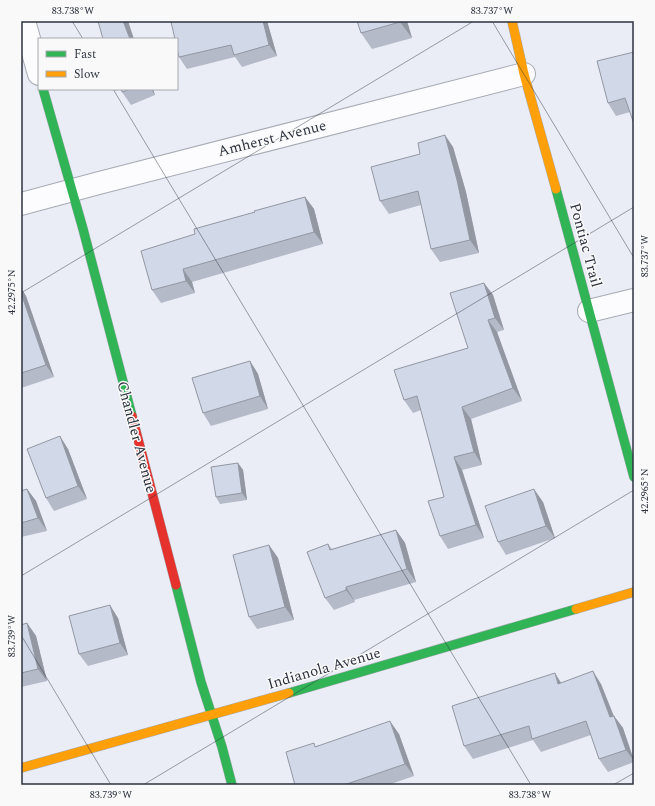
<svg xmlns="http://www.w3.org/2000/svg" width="655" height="806" font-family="Spectral,serif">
<rect width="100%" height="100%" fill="#eaedf5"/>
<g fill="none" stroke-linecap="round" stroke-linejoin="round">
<defs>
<g id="street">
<polyline points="24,21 39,74"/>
<polyline points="21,204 99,183 524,74"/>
<polyline points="589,311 634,300"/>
</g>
<g id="fast">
<polyline points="43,89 83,229 132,416"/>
<polyline points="556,189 634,477"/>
<polyline points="176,585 201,682 222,747 232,785"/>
<polyline points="289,693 576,609"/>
</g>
<g id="slow">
<polyline points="512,21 524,74 556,189"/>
<polyline points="576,609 634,592"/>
<polyline points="21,768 289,693"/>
</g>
<polyline id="jam" points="132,416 176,585"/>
</defs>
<use href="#street" stroke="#a7abb4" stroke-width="24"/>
<use href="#fast" stroke="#a7abb4" stroke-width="10"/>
<use href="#slow" stroke="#a7abb4" stroke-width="10"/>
<use href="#jam" stroke="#a7abb4" stroke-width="10"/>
<use href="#street" stroke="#fcfcfe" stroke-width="22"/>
<use href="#fast" stroke="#30b455" stroke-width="9"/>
<use href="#slow" stroke="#ff9f0a" stroke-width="9"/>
<use href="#jam" stroke="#e5322d" stroke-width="9"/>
</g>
<g fill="#b4bac8">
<polygon points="267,21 277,56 242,67 235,57 187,69 179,57"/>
<polygon points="357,21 407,21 412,38 372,49 361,33"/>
<polygon points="634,52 630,112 616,116 608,103"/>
<polygon points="113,89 153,89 155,95 131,105 122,92 121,89 115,91"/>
<polygon points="453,147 466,192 479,253 440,262 431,249 421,205 389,214 380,201"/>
<polygon points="305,197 314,209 323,244 192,282 195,293 161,303 152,290 195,234 255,212"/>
<polygon points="484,283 493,295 504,330 497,332 522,401 471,419 482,465 462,470 484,538 448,549 440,536 444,497 421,410 413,413 404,400 468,348"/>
<polygon points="21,288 26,296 54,377 21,388"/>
<polygon points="250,361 258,374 268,409 211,426 203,413"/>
<polygon points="68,449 87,499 54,511 46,498"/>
<polygon points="238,463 243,470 247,500 220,504 216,497"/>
<polygon points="27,489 36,501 47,531 21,537 21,491"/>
<polygon points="543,502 555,538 506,555 498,542"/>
<polygon points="396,530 405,543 416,582 354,600 355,602 334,610 325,598 328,544 332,549"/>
<polygon points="269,545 278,558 294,620 257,629 249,617"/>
<polygon points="118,618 128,655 88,666 79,654"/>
<polygon points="27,623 36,636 47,681 21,687 21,625"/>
<polygon points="561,683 601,684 614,716 623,728 634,760 634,762 608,772 599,759 591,735 541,752 533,740 473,759 464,746"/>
<polygon points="399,734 414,776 388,785 295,785 316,746"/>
</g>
<g fill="#9297a2">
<polygon points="123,21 128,21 134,39 130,39"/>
<polygon points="263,21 267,21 277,56 269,45"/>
<polygon points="400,21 407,21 412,38 400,22"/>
<polygon points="151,89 153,89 155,95"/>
<polygon points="445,135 453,147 466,192 479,253 470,240"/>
<polygon points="305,197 314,209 323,244 314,232"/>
<polygon points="183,269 192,282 195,293 186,281"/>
<polygon points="484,283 493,295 504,330 495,318"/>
<polygon points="21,288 26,296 54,377 46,365 21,293"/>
<polygon points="488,320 497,332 522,401 513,388"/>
<polygon points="250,361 258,374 268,409 260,396"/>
<polygon points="462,407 471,419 482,465 474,452"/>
<polygon points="60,436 68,449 87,499 78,486"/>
<polygon points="454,457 462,470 484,538 476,525"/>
<polygon points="238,463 243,470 247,500 242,493"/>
<polygon points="27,489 36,501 47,531 38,518"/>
<polygon points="534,489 543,502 555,538 546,526"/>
<polygon points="396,530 405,543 416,582 407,569"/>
<polygon points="269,545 278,558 294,620 285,607"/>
<polygon points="346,587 354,600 355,602 346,590"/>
<polygon points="110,605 118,618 128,655 120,643"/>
<polygon points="27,623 36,636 47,681 38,669"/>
<polygon points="593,671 601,684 619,730 610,717"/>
<polygon points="555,673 563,686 558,684"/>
<polygon points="614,716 623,728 634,761 626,750"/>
<polygon points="390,721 399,734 414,776 405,764"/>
</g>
<g fill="#d1d8e8" stroke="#9297a2">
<polygon points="98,21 123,21 130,39 103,39"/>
<polygon points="173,21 263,21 269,45 234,55 231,45 179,57 177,48 177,39 175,39 171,22"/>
<polygon points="357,21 400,21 400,22 361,33"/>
<polygon points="634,52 634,124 625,98 608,103 597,61"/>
<polygon points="121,89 130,89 122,92"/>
<polygon points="445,135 457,180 470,240 431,249 418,191 380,201 371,167 420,154 418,143"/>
<polygon points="305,197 314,232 183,269 186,281 152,290 141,251 195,234 194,229 255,212 254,211"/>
<polygon points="484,283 495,318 488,320 513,388 462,407 474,452 454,457 476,525 440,536 428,501 444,497 417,396 404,400 394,370 468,348 450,293"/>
<polygon points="21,293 46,365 21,373"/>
<polygon points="250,361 260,396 203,413 192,378"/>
<polygon points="60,436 78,486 46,498 27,449"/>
<polygon points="238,463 242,493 216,497 211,467"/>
<polygon points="27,489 38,518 21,523 21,491"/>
<polygon points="534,489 546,526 498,542 485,506"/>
<polygon points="396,530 407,569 346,587 346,590 325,598 307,552 328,544 330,550"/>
<polygon points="269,545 285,607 249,617 233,555"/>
<polygon points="110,605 120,643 79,654 69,616"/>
<polygon points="27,623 38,669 21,673 21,625"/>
<polygon points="593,671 610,717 614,716 626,750 599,759 586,721 532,739 529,726 464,746 452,706 555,673 558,684"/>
<polygon points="390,721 405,764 344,785 295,785 286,752 314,743 315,747"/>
</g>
<path fill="none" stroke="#2c323f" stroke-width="1" stroke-opacity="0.45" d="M 72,21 L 83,39M 492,21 L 634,258M 113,89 L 531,785M 21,293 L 474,21M 21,576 L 634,207M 21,635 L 111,785M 143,785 L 634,490M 613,785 L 634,773"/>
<g text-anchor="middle" stroke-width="3" stroke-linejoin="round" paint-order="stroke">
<g font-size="15" fill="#2c323f" stroke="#f9f9f9">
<text transform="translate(272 138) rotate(-14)" y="5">Amherst Avenue</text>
<text transform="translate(586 245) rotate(75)" y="5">Pontiac Trail</text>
<text transform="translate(137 437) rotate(75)" y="5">Chandler Avenue</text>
<text transform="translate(324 668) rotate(-16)" y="5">Indianola Avenue</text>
</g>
</g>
<rect width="655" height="806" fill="none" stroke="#f9f9f9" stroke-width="44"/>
<rect x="38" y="38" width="140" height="52" fill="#f9f9f9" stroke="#a7a9af"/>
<rect x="46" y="51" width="20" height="6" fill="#30b455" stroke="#a7a9af"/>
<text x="74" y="58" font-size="12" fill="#2c323f">Fast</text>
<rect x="46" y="71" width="20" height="6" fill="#ff9f0a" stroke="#a7a9af"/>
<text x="74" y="78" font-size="12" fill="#2c323f">Slow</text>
<rect x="22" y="22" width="611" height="762" fill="none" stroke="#2c323f" stroke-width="1.5"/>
<g font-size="10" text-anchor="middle" fill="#2c323f">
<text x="73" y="14">83.738°W</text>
<text x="492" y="14">83.737°W</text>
<text transform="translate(644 256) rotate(-90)" y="4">83.737°W</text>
<text transform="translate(11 292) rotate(-90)" y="4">42.2975°N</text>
<text transform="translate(644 491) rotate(-90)" y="4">42.2965°N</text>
<text transform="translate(11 636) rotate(-90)" y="4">83.739°W</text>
<text x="111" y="798">83.739°W</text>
<text x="530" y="798">83.738°W</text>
</g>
</svg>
